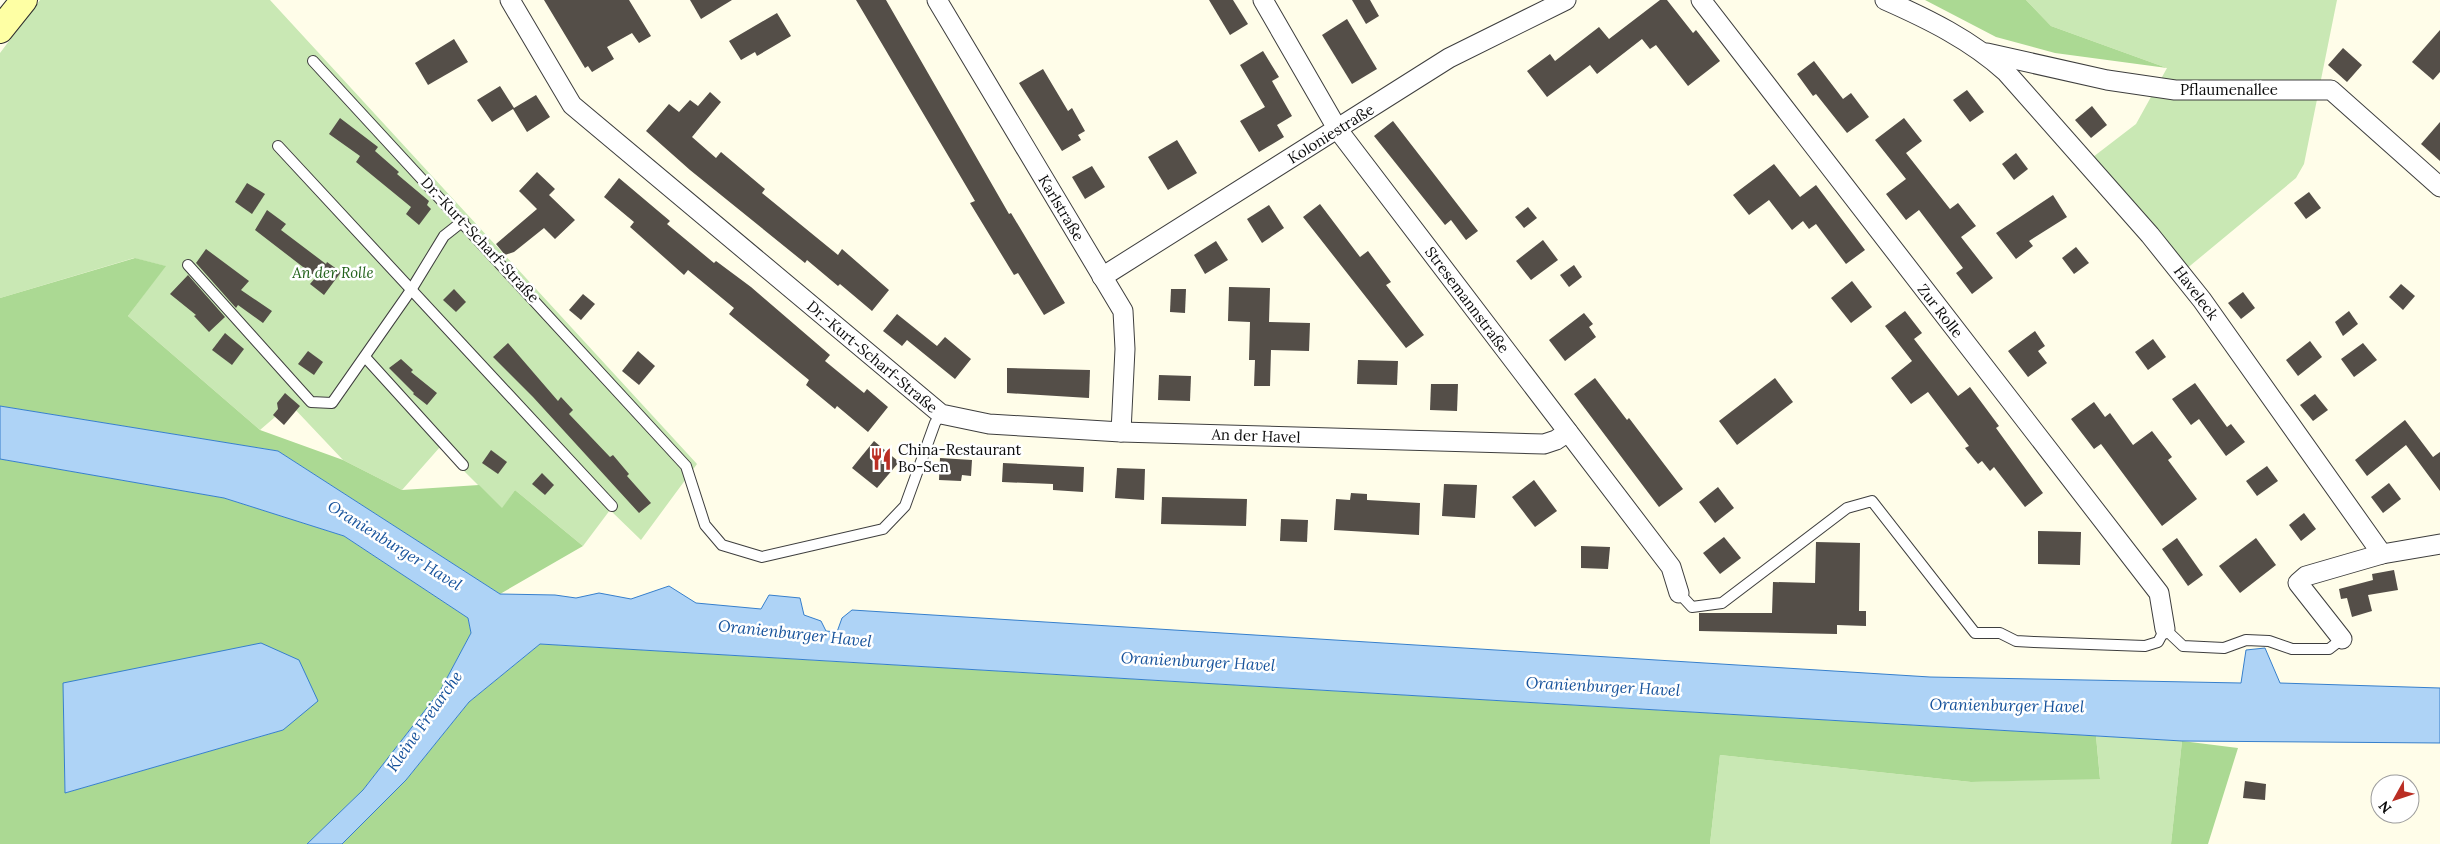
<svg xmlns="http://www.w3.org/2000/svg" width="2440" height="844" font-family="Lora,serif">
<rect width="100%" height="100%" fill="#fffde9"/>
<g fill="#c9e8b4">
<polygon points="40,0 270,0 697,464 641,540 610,510 583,546 515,490 502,509 440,447 402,490 343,460 290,404 260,430 128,316 165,266 134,258 0,298 0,53"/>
<polygon points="2026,0 2337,0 2304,164 2296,178 2185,270 2093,157 2136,124 2167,68 2051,26"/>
<polygon points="2096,736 2182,741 2171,844 1710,844 1720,755 1971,782 2100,778"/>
</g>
<g fill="#abd993" fill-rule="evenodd">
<polygon points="1925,0 2026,0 2051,26 2167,68 2055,53 1996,37"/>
<polygon points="135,258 166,266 128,316 260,430 343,460 402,490 479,485 502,508 515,490 583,546 500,594 278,451 0,406 0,298"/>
<path d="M 0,459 L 224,498 L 344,536 L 468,618 L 471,633 L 440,691 L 363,790 L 307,844 L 0,844 ZM 63,683 L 283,730 L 65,793 Z"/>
<polygon points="540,644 2096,736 2100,779 1971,782 1720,755 1710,844 342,844 406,780 469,702"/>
<polygon points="2182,741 2238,748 2208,844 2171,844"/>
</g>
<g fill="#aed3f6" stroke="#367fcc">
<polygon points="0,406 278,451 500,594 555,595 576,598 599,593 631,599 669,586 696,603 761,609 769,595 800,598 804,615 821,621 826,631 837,632 842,618 852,610 1930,677 2241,683 2246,650 2265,648 2280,683 2440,688 2440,743 2182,741 540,644 469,702 406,780 342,844 307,844 363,790 440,691 471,633 468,618 344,536 224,498 0,459"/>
<polygon points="261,643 299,660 318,701 283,730 65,793 63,683"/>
</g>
<g fill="#544e48">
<polygon points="544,0 629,0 651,36 639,43 632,33 607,47 614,59 592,72 588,66 585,68"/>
<polygon points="690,0 732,0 701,19"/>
<polygon points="856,0 886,0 1009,214 1011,213 1065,303 1044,315 1018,273 1014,275 970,203 975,201"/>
<polygon points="1209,0 1233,0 1248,24 1230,35"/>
<polygon points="1352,0 1370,0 1379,16 1366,24"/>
<polygon points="1660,0 1667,0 1693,33 1696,30 1720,61 1688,86 1656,45 1650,49 1642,39 1597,74 1590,65 1547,97 1527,71 1550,54 1555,61 1599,27 1609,39"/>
<polygon points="777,13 791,36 757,56 755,52 741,60 729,41"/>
<polygon points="1347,19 1377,69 1352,84 1322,35"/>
<polygon points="2440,30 2440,72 2433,80 2412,62"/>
<polygon points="454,39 468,62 428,85 415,63"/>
<polygon points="2343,48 2362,65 2347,82 2328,65"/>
<polygon points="1263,51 1279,77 1272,81 1292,116 1277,125 1284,137 1259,152 1240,121 1265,107 1240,65"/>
<polygon points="1814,61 1843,99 1851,93 1869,117 1847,133 1816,94 1813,96 1797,74"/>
<polygon points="1043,69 1068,111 1072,108 1085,131 1078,135 1081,140 1062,151 1019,83"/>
<polygon points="500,86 514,108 536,95 550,117 527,132 513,109 492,122 477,100"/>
<polygon points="1967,90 1984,112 1970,122 1953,100"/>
<polygon points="710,92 721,102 692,137 716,158 721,152 765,189 762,193 838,255 842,249 889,290 872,311 840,284 838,286 807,260 805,263 690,170 646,131 669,104 679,112 690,100 698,106"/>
<polygon points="2092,106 2107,125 2091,138 2075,120"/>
<polygon points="340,118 378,147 375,151 399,172 397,174 404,180 429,201 427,205 431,209 419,225 406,214 411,207 356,162 360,156 329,134"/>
<polygon points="1904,118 1922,141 1906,153 1950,209 1958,203 1976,226 1961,237 1993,278 1972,294 1956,273 1963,268 1919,210 1906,220 1886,194 1906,179 1875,140"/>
<polygon points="1393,121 1478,231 1466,240 1451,220 1445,225 1374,136"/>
<polygon points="2440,122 2440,161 2421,144"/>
<polygon points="1177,140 1197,173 1168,190 1148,157"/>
<polygon points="2016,153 2028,169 2014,180 2002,164"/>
<polygon points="1774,164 1800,197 1816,185 1865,250 1846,264 1816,224 1809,229 1803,221 1792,230 1769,200 1749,215 1733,195"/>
<polygon points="1092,166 1105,187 1085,199 1072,177"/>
<polygon points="537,172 555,189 549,195 575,220 555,239 544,228 514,252 505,255 496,244 537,209 519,191"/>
<polygon points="619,178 670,221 667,224 714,263 716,261 751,287 830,355 825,361 864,393 867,389 888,407 868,432 837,406 835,409 806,385 809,380 729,314 734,308 688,270 684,275 630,227 634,222 604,197"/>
<polygon points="247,183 265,194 252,214 235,202"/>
<polygon points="2309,192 2321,208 2306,219 2294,203"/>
<polygon points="2053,195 2067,217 2029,241 2033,246 2016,259 1996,233"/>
<polygon points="1320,204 1360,257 1368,251 1391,282 1386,285 1424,335 1406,348 1303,217"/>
<polygon points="1269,205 1284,228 1262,243 1247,219"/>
<polygon points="1528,207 1537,218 1524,228 1515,217"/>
<polygon points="267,210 286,224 281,230 326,264 327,262 341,272 324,295 310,284 316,277 255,230"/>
<polygon points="1543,240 1558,260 1531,280 1516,261"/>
<polygon points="1216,241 1228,260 1205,274 1194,255"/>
<polygon points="2076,247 2089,263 2074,274 2062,258"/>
<polygon points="206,249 249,281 241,290 272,311 263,323 238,305 236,308 196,263"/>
<polygon points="1574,265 1582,277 1569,287 1560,275"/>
<polygon points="188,275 225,317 209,332 194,316 196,315 170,294"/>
<polygon points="1852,281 1872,307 1851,323 1831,298"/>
<polygon points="2401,284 2415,296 2403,310 2389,297"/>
<polygon points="1229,287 1270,288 1269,322 1310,323 1309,351 1271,350 1270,386 1254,386 1255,360 1249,360 1250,322 1228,321"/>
<polygon points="454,289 466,302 456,312 443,300"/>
<polygon points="1171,289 1186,289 1185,313 1170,312"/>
<polygon points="2243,292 2255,308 2241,319 2228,303"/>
<polygon points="583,294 595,304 581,320 569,310"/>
<polygon points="1905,311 1922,333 1914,339 1958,396 1970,387 1999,426 1996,428 2043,493 2025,507 1994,467 1990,471 1982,461 1978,464 1965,448 1969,446 1928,392 1911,404 1891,378 1912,361 1885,326"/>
<polygon points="2349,311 2358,324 2343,336 2335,322"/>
<polygon points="1584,313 1593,324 1589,327 1596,337 1565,361 1549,340"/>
<polygon points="897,314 937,346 945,337 971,359 955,379 907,340 902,346 883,331"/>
<polygon points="2035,331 2045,346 2038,351 2047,363 2028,377 2008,351"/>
<polygon points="225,333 244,349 232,365 212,350"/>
<polygon points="2153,339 2166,357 2148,370 2135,352"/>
<polygon points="2310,341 2322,357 2298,376 2286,360"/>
<polygon points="508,343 558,401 561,397 573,410 569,414 610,457 613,455 629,474 627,476 651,503 639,513 533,397 493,357"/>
<polygon points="2363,343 2377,360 2354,377 2341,359"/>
<polygon points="308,351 323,362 314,375 298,364"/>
<polygon points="638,351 655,366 639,385 622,371"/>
<polygon points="401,359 413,370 411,372 437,393 427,405 413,394 414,393 389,368"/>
<polygon points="1358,360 1398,361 1397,385 1357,384"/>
<polygon points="1007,368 1090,370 1089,398 1007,393"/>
<polygon points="1159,375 1191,376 1190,401 1158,400"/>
<polygon points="1595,378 1627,420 1629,418 1683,489 1659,507 1574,394"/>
<polygon points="1775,378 1793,402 1737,445 1719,421"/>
<polygon points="2195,383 2227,427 2231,424 2245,442 2226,456 2199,419 2191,425 2172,399"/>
<polygon points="1431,384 1458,384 1457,411 1430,410"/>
<polygon points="285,393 300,406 284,425 273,415 278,409 277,403"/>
<polygon points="2315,394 2328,410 2313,421 2300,405"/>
<polygon points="2094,402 2105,417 2110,413 2133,445 2152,431 2172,457 2168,460 2197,499 2162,526 2101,444 2094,449 2071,419"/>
<polygon points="2405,420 2433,457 2440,452 2440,491 2406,445 2367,476 2355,460"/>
<polygon points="874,441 899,462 877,488 852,468"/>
<polygon points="491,450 507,462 498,474 482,463"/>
<polygon points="940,458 972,460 971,476 962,475 961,481 939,480"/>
<polygon points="1003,463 1084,467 1083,492 1053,490 1053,484 1002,482"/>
<polygon points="2267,466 2278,481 2257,496 2246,481"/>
<polygon points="1117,468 1145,469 1144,500 1115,498"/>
<polygon points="542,473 554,485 545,495 532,484"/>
<polygon points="1534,480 1557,511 1535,527 1512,497"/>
<polygon points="2389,483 2401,499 2383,513 2371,497"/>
<polygon points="1444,484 1477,485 1475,518 1442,516"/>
<polygon points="1718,487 1734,508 1715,523 1699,502"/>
<polygon points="1351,493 1367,494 1367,500 1420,503 1419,535 1334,530 1336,499 1350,500"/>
<polygon points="1162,497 1247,499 1246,526 1161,524"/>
<polygon points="2304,513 2316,529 2301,541 2289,525"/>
<polygon points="1281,519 1308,520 1307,542 1280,541"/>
<polygon points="2038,531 2081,532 2080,565 2038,564"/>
<polygon points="1724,537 1741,558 1720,574 1703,553"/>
<polygon points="2177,538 2203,575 2188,586 2162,549"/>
<polygon points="2256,538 2276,565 2240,593 2219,566"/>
<polygon points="1816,542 1860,543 1859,611 1866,611 1866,626 1837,625 1837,634 1699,631 1699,613 1772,613 1773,582 1815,583"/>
<polygon points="1581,546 1610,547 1608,569 1581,568"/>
<polygon points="2394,570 2398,590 2368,595 2372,611 2352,617 2347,598 2341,599 2339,589 2373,580 2372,574"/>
<polygon points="2245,781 2266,784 2265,800 2243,798"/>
</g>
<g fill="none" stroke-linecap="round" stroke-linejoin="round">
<defs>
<g id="lane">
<polyline points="313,61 686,466 705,525 722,545 762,557 883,529 905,506 935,423 941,414"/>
<polyline points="278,146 612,506"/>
<polyline points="188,265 311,402 332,403 411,290 444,236 463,221"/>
<polyline points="365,357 463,465"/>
<polyline points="1679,593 1692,607 1722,603 1847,508 1872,501 1975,633 2000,633 2016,641 2034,642 2145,646 2158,642 2165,629 2183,646 2224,648 2246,640 2269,641 2292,649 2329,649 2342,639"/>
</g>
<g id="street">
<polyline points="510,0 572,105 941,414 989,424 1121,432 1544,444 1556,440 1568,432"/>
<polyline points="937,0 1123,311 1125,349 1121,432"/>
<polyline points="1263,0 1338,130 1671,567 1679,593"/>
<polyline points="1701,0 2159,593 2165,629"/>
<path d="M 1885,0 C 1928,19 1971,40 2006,72 L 2150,235 L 2202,300 L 2382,554 L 2306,576 L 2298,583 L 2342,639"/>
<polyline points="1987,53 2107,80 2175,90 2331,90 2440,187"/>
<polyline points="1102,277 1449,58 1566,0"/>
<polyline points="2382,554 2440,544"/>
</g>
<polyline id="secondary" points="0,30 24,0"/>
</defs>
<use href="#lane" stroke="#3e3e3e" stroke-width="12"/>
<use href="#street" stroke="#3e3e3e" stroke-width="21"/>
<use href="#secondary" stroke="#2d2d2d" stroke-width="28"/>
<use href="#lane" stroke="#fff" stroke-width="10"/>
<use href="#street" stroke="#fff" stroke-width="19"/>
<use href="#secondary" stroke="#feffa4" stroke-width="26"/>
</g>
<defs>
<symbol id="restaurant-bare" viewBox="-9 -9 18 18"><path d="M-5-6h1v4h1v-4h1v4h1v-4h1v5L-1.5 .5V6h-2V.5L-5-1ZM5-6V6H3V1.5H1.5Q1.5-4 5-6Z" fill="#ba2e24" stroke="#fff" stroke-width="2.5" paint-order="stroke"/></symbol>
</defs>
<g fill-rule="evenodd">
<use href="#restaurant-bare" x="865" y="443" width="32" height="32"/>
</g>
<g text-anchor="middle" stroke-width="5" stroke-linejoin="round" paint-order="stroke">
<g font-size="15" fill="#0b0b0b" stroke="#fff">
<text x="2229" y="95">Pflaumenallee</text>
<text transform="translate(1331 134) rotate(-32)" y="5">Koloniestraße</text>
<text transform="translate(1061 208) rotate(59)" y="5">Karlstraße</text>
<text transform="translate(480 240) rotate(47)" y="5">Dr.-Kurt-Scharf-Straße</text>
<text transform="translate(2196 293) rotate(53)" y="5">Haveleck</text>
<text transform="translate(1467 300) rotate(53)" y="5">Stresemannstraße</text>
<text transform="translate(1940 311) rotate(52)" y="5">Zur Rolle</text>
<text transform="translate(872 357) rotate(40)" y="5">Dr.-Kurt-Scharf-Straße</text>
<text transform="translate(1256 436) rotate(2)" y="5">An der Havel</text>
</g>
<g font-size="15" font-style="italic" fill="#23621c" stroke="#fff">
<text x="333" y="278">An der Rolle</text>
</g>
<g font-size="15" fill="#0b0b0b" stroke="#fff" text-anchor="start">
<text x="898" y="455">China-Restaurant<tspan x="898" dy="17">Bo-Sen</tspan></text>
</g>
<g font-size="16" font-style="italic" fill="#16529b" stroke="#fff">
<text transform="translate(395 545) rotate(32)" y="6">Oranienburger Havel</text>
<text transform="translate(795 633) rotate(6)" y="6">Oranienburger Havel</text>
<text transform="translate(1198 661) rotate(3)" y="6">Oranienburger Havel</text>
<text transform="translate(1603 686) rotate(3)" y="6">Oranienburger Havel</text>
<text transform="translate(2007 705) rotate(1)" y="6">Oranienburger Havel</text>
<text transform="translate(424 721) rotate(-55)" y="6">Kleine Freiarche</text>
</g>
</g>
<g transform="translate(2395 799) rotate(230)"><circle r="24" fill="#ffffff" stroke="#9d9d9d"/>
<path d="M0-4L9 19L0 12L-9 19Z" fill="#ba2e24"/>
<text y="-8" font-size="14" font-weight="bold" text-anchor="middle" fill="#0b0b0b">N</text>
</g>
</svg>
